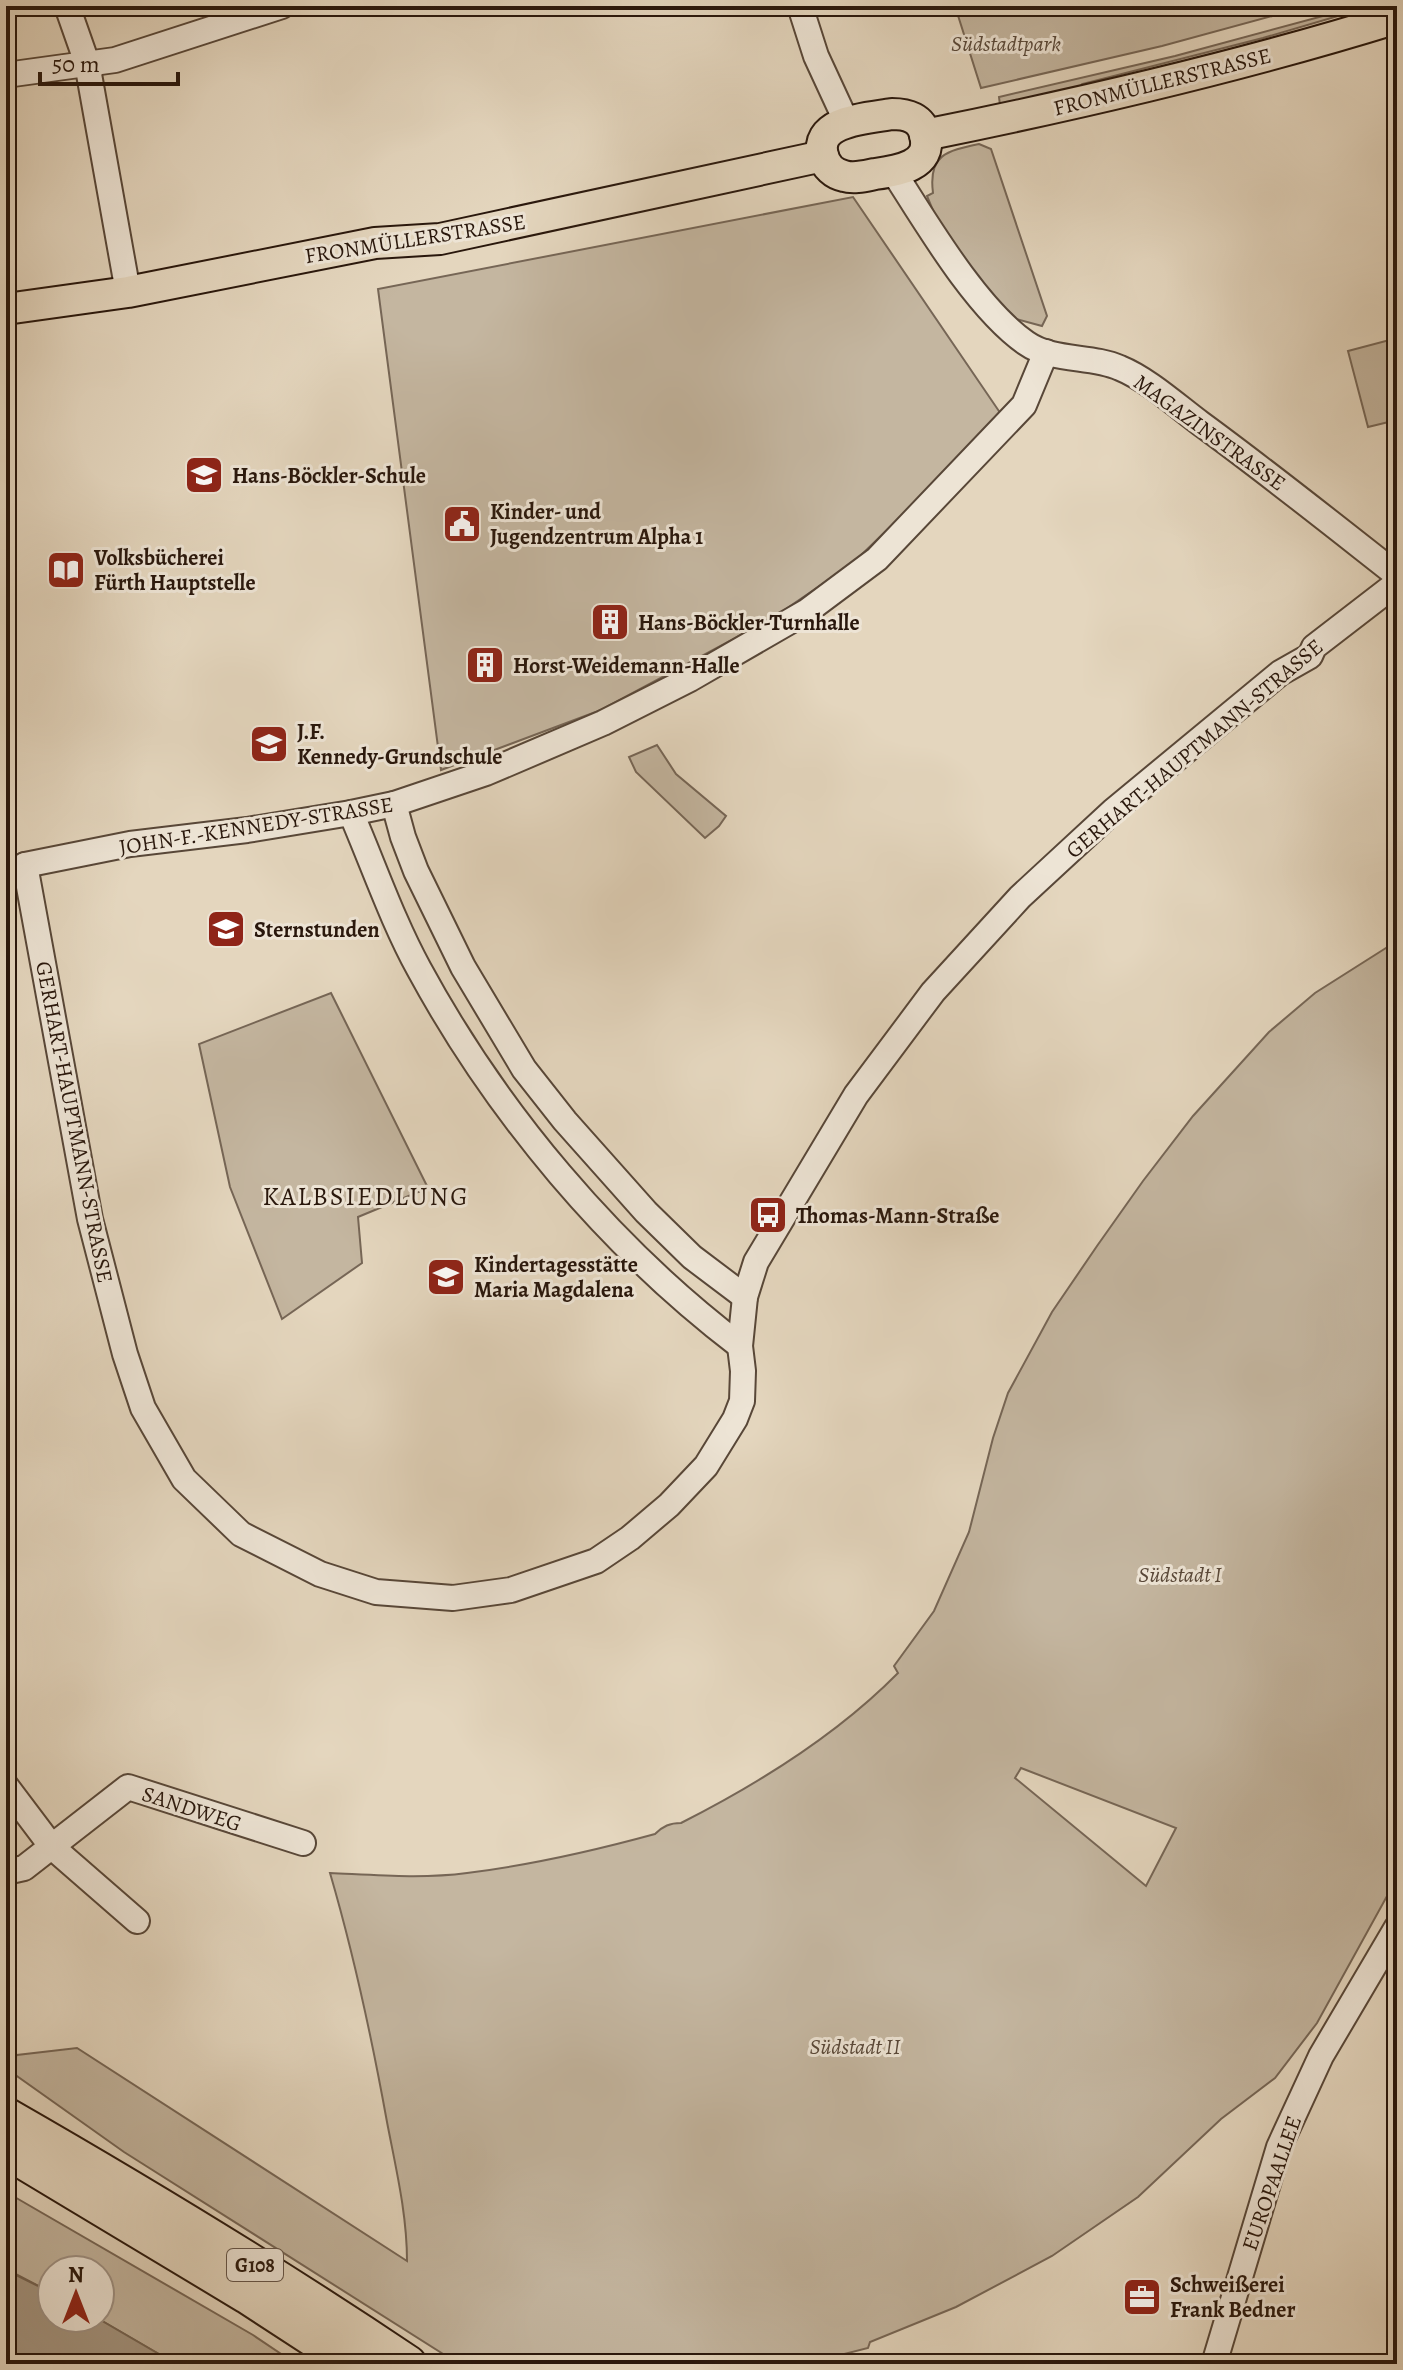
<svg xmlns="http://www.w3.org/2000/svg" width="1403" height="2370" font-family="Alegreya,serif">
<rect width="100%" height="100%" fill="#e4d6be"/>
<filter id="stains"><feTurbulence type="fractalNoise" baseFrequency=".0025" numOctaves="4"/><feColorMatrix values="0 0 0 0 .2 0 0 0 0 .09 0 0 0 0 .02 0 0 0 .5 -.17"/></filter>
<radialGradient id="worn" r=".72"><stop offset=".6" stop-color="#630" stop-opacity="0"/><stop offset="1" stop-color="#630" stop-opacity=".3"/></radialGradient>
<g fill="#c4b6a0" stroke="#766656" stroke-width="2" fill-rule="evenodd">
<polygon points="955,6 1309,6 1162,46 981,88"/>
<polygon points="1360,6 1372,6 1263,38 1082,84 1079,90 1000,105 999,97 1175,56"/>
<path d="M 979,144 L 991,149 L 1047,316 L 1042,326 L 1016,319 L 989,292 L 939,225 L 927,196 L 933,193 C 928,155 946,151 979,144 Z"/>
<polygon points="853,197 1003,417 852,564 771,619 601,710 441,770 378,289"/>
<polygon points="1397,338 1397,420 1368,427 1348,351"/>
<polygon points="657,745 676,774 726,816 719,826 705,838 636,772 629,757"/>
<path d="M 1397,941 L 1397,1878 L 1317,2023 L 1275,2078 L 1221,2119 L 1138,2197 L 1052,2256 L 956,2307 L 870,2342 L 868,2348 L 805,2364 L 459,2364 L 124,2152 L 7,2069 L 17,2055 L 77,2048 L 407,2261 C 407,2214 396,2169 387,2122 C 372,2039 354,1955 330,1873 C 375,1875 422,1879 467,1873 C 531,1865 593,1851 655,1834 C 663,1826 670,1823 681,1823 C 758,1784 837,1735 898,1673 L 894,1666 L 934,1611 L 969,1532 L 993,1438 L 1008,1393 L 1052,1312 L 1097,1246 L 1143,1181 L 1193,1116 L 1269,1032 L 1315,993 ZM 1021,1768 L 1176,1828 L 1146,1886 L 1015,1778 Z"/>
<polygon points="331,993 428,1188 358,1217 362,1263 282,1319 230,1187 199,1044"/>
<polygon points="6,2192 253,2335 296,2364 176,2364 97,2318 100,2318 100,2270 52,2270 52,2293 6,2269"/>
</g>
<polygon fill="#a49581" stroke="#736352" stroke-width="2" points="6,2270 52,2293 52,2318 97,2318 176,2364 6,2364"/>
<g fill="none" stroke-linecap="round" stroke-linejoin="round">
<defs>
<g id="minor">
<polyline points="67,6 87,63 128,292"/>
<polyline points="800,6 816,56 847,123"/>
<polyline points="6,75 115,60 282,6"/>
<path d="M 893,171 C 927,224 976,308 1026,343 C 1053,362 1091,355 1120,368 C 1147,379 1176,405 1200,423 C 1267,472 1332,524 1397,575"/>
<polyline points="394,804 403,837 416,871 463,967 524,1069 565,1121 646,1212 692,1257 745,1297"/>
<path d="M 351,813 C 373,864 393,922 419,969 C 497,1113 610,1247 740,1346"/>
<polyline points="25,865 90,1219 125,1354 143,1408 184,1479 241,1534 320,1574 376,1592 453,1598 511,1590 596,1561 630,1538 669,1505 706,1466 735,1419 742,1401 743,1371 740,1346 745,1297 756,1262 856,1095 933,992 1020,897 1113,811 1280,673 1310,656 1314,647 1397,583"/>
<polyline points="6,878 25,865 130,844 247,830 351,813 394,804 486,773 603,723 690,679 806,612 877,559 1024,405 1046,352"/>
<polyline points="6,1786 52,1847 137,1921"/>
<polyline points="6,1872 24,1868 128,1787 303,1843"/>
<polyline points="1214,2364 1279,2147 1321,2056 1397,1927"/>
</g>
<g id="major">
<path d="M 892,114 C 907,114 922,118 925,135 C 933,166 897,171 875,174 C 865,176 854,179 844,176 C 834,174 826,167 823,156 C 813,120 869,118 892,114 Z"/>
<path d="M 925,135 C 1084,103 1242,66 1397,18"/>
<polyline points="6,309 128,292 375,243 440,239 823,156"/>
</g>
<g id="highway">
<path d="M 6,2116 C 142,2194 277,2276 408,2364"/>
<polyline points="6,2150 247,2295 353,2364"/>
</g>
</defs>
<use href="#minor" stroke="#584738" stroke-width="28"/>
<use href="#major" stroke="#29170c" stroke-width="34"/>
<use href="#highway" stroke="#29170c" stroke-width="40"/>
<use href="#minor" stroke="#ede4d5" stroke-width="24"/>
<use href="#major" stroke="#e4d6be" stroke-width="30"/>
<use href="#highway" stroke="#e4d6be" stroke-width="36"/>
</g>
<defs>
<symbol id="school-square" viewBox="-11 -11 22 22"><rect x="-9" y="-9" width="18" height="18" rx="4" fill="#8f2418" stroke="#ede4d5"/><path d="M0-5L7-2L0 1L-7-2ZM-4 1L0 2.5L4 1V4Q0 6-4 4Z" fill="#fff"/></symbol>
<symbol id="civic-square" viewBox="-11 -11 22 22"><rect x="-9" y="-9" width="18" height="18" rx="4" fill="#8f2418" stroke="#ede4d5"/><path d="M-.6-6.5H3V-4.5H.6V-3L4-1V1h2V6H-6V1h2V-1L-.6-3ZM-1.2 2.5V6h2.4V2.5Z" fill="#fff"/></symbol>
<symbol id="library-square" viewBox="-11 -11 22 22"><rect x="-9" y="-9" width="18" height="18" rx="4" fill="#8f2418" stroke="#ede4d5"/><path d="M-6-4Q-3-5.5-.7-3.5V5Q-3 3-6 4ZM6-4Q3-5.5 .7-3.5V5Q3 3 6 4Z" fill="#fff"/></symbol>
<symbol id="building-square" viewBox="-11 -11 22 22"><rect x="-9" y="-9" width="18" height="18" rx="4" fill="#8f2418" stroke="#ede4d5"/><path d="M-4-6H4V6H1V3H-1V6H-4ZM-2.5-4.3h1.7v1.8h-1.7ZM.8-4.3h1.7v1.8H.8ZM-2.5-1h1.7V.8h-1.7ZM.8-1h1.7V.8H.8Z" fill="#fff"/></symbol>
<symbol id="bus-square" viewBox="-11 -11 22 22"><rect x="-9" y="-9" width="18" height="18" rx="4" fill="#8f2418" stroke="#ede4d5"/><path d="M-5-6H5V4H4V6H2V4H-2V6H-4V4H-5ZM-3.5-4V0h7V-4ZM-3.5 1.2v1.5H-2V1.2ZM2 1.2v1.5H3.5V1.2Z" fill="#fff"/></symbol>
<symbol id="office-square" viewBox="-11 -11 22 22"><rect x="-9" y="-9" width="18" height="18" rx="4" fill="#8f2418" stroke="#ede4d5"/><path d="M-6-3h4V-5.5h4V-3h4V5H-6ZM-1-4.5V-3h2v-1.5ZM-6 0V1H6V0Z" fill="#fff"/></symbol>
</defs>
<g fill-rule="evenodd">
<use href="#school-square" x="182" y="453" width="44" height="44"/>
<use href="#civic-square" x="440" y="502" width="44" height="44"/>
<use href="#library-square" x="44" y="548" width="44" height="44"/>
<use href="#building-square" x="588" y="600" width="44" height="44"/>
<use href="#building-square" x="463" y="643" width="44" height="44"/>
<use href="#school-square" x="247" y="722" width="44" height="44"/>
<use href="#school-square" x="204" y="907" width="44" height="44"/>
<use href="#bus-square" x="746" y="1193" width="44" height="44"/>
<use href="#school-square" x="424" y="1255" width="44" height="44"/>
<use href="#office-square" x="1120" y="2275" width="44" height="44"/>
</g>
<g text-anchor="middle" stroke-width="6" stroke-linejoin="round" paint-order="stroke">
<rect fill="#ede4d5" stroke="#645448" stroke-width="2" x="227" y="2249" width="56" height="32" rx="6"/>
<g font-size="20" font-weight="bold" fill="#29170c">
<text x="255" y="2272">G108</text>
</g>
<g font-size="22" font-style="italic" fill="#584738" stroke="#ede4d5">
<text x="1006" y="51">Südstadtpark</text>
<text x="1180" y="1582">Südstadt I</text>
<text x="855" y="2054">Südstadt II</text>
</g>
<g font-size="22" fill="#29170c" stroke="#ede4d5">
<text transform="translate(1162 81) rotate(-14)" y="8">FRONMÜLLERSTRASSE</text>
<text transform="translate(415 238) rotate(-9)" y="8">FRONMÜLLERSTRASSE</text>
<text transform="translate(1210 432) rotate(36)" y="8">MAGAZINSTRASSE</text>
<text transform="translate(1194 748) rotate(-40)" y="8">GERHART-HAUPTMANN-STRASSE</text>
<text transform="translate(256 825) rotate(-9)" y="8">JOHN-F.-KENNEDY-STRASSE</text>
<text transform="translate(75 1122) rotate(79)" y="8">GERHART-HAUPTMANN-STRASSE</text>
<text transform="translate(192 1808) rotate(18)" y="8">SANDWEG</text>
<text transform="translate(1271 2183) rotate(-71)" y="8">EUROPAALLEE</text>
</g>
<g font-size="22" font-weight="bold" fill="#29170c" stroke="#ede4d5" text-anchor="start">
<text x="232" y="483">Hans-Böckler-Schule</text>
<text x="490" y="519">Kinder- und<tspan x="490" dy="25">Jugendzentrum Alpha 1</tspan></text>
<text x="94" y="565">Volksbücherei<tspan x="94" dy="25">Fürth Hauptstelle</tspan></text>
<text x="638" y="630">Hans-Böckler-Turnhalle</text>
<text x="513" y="673">Horst-Weidemann-Halle</text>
<text x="297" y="739">J.F.<tspan x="297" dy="25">Kennedy-Grundschule</tspan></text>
<text x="254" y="937">Sternstunden</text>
<text x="796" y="1223">Thomas-Mann-Straße</text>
<text x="474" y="1272">Kindertagesstätte<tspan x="474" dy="25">Maria Magdalena</tspan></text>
<text x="1170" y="2292">Schweißerei<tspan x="1170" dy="25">Frank Bedner</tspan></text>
</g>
<g font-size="26" letter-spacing="2" fill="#29170c" stroke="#ede4d5">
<text x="366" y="1205">KALBSIEDLUNG</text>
</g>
</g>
<rect width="1403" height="2370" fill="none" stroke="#e4d6be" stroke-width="32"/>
<rect x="8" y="8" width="1387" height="2354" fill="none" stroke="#29170c" stroke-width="4"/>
<rect x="16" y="16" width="1371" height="2338" fill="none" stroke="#29170c" stroke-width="2"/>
<g transform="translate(76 2294)"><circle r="38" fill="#ede4d5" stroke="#9f9285" stroke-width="2"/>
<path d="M0-6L14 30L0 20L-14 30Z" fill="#8f2418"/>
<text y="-12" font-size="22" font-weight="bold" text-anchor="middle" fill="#29170c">N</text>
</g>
<path d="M40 72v12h138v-12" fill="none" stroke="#29170c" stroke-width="4"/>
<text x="52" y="72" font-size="24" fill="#29170c" stroke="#ede4d5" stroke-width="6" paint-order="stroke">50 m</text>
<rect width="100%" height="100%" filter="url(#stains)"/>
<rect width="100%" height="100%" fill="url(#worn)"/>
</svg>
